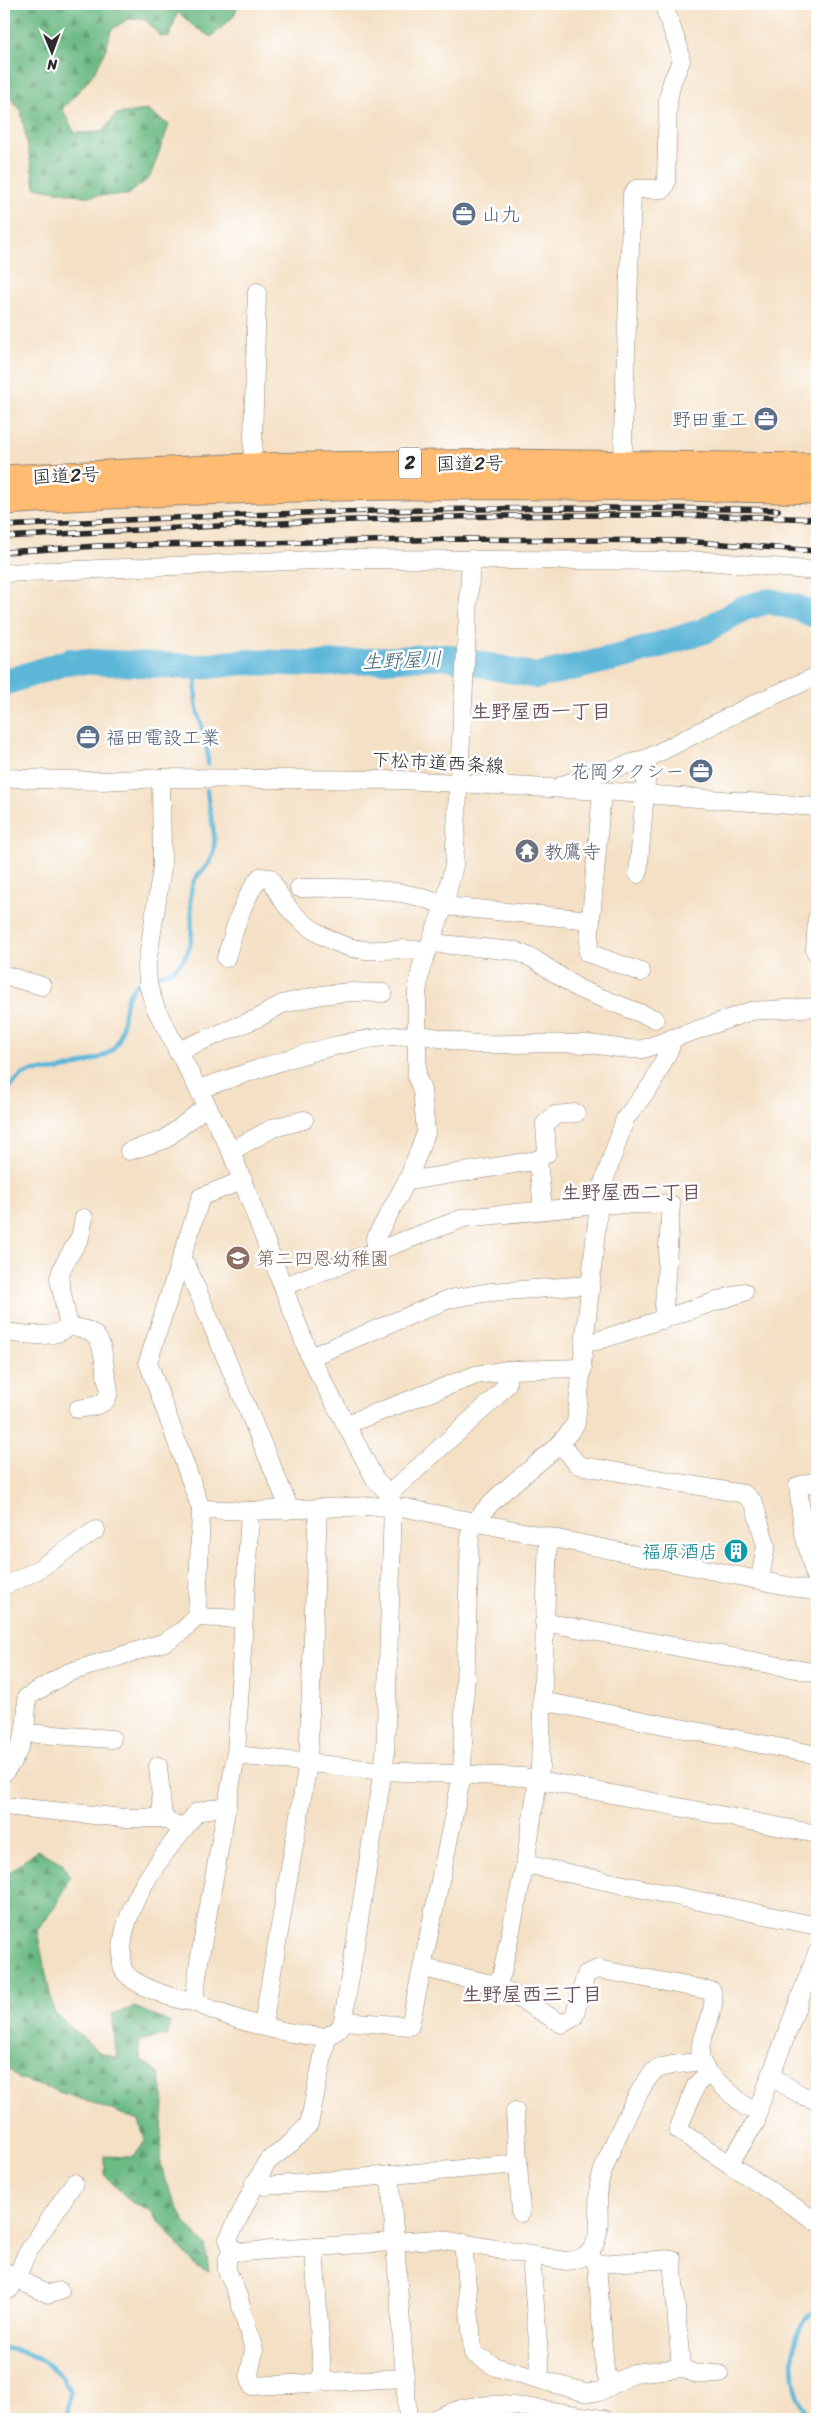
<svg xmlns="http://www.w3.org/2000/svg" width="821" height="2423" font-family="Sriracha,'Klee One',sans-serif">
<defs>
<pattern id="forest-firs" width="22" height="20" patternUnits="userSpaceOnUse" patternTransform="scale(1.25)"><rect width="22" height="20" fill="#6cba84"/><path d="M5 1l3.5 6h-7zM16 11l3.5 6h-7z" fill="#59976c"/></pattern>
</defs>
<rect width="100%" height="100%" fill="#fff"/>
<filter id="ink" filterUnits="userSpaceOnUse"><feTurbulence type="fractalNoise" baseFrequency=".02" numOctaves="2"/><feDisplacementMap in="SourceGraphic" scale="10" xChannelSelector="R" yChannelSelector="G"/><feConvolveMatrix kernelMatrix="1 2 1 2 8 2 1 2 1" color-interpolation-filters="sRGB"/></filter>
<filter id="wash" filterUnits="userSpaceOnUse"><feTurbulence type="fractalNoise" baseFrequency=".0096" numOctaves="4" result="noise"/><feDisplacementMap in="SourceGraphic" scale="20" xChannelSelector="R" yChannelSelector="G"/><feGaussianBlur stdDeviation="1.12" result="paint"/><feColorMatrix in="noise" values="0 0 0 0 0 0 0 0 0 0 0 0 0 0 0 0 0 1.4 0 .05"/><feComposite in="paint" operator="in"/></filter>
<g filter="url(#wash)">
<rect width="100%" height="100%" fill="#f4e0c5"/>
<g fill="url(#forest-firs)" stroke="#4c7258">
<path d="M 4,4 L 239,4 L 233,17 L 211,37 L 195,27 L 178,12 L 169,37 L 160,36 L 146,20 L 128,19 L 111,30 C 104,66 87,83 62,109 L 75,133 L 102,132 L 116,114 L 147,110 L 169,125 L 150,177 L 128,195 L 84,196 L 35,187 L 21,111 L 11,99 L 4,98 Z"/>
<polygon points="37,1850 62,1863 70,1877 55,1907 37,1931 54,2012 99,2052 117,2059 112,2014 135,2007 171,2023 167,2035 138,2041 141,2060 160,2075 164,2104 160,2158 165,2181 185,2222 205,2245 209,2271 196,2267 151,2211 130,2201 104,2175 104,2156 134,2157 145,2141 139,2121 96,2104 19,2079 4,2064 4,1872 10,1872"/>
</g>
<g fill="none" stroke-linecap="round" stroke-linejoin="round">
<g stroke="#5bb6d8" stroke-width="4.5">
<path d="M 198,667 C 196,679 195,691 196,703 C 200,727 208,738 208,764"/>
<path d="M 157,975 C 168,974 172,971 180,963 C 199,943 189,918 191,893 C 192,872 209,871 213,854 C 218,833 208,811 207,790"/>
<path d="M 4,1094 C 9,1088 16,1079 23,1075 C 34,1068 45,1072 57,1070 C 69,1068 95,1061 105,1055 C 134,1039 113,999 140,982"/>
<polyline points="817,2268 815,2285 817,2306"/>
<polyline points="4,2348 24,2352 44,2362 62,2376 70,2392 67,2417 69,2419"/>
<path d="M 814,2419 C 810,2415 804,2410 801,2404 C 789,2373 788,2330 817,2308"/>
</g>
<polyline stroke="#5bb6d8" stroke-width="26" points="4,683 70,661 198,667 245,662 321,664 443,656 536,676 627,655 704,631 744,608 769,601 798,608 817,616"/>
</g>
</g>
<g filter="url(#ink)">
<g fill="none" stroke-linecap="round" stroke-linejoin="round">
<defs>
<g id="minor">
<polyline points="624,474 623,432 632,194 636,189 663,189 666,183 668,100 672,82 681,61 679,48 663,4"/>
<polyline points="252,477 257,292"/>
<polyline points="4,573 340,559 706,561 817,571"/>
<polyline points="4,778 102,781 161,778 401,780 602,791 817,807"/>
<polyline points="161,778 162,868 147,964 148,985 156,1009 231,1151 310,1357 375,1479 389,1494 393,1506 385,1757 343,2021 339,2029 327,2037"/>
<polyline points="562,785 648,758"/>
<polyline points="602,791 588,953 641,972"/>
<polyline points="638,874 648,758 750,706 817,676"/>
<path d="M 299,888 C 341,887 406,887 444,906 L 591,920"/>
<polyline points="431,943 516,951 534,959 579,989 655,1019"/>
<polyline points="815,951 817,919"/>
<path d="M 226,958 C 234,931 242,900 260,877 L 270,878 C 275,887 280,897 286,905 C 303,927 337,948 365,950 C 386,951 407,947 427,951"/>
<polyline points="4,975 42,986"/>
<polyline points="177,1051 258,1018 282,1004 321,995 350,992 383,993"/>
<path d="M 198,1089 C 269,1067 339,1036 414,1035 C 435,1035 456,1043 477,1044 C 514,1045 550,1042 587,1044 C 606,1045 624,1051 643,1049 L 751,1011 L 817,1007"/>
<polyline points="129,1151 164,1140 207,1106"/>
<polyline points="231,1151 273,1128 304,1120"/>
<polyline points="538,1160 547,1153 545,1124 555,1115 576,1113"/>
<polyline points="408,1179 414,1180 538,1160 543,1210"/>
<polyline points="377,1249 375,1239 408,1179 426,1133 422,1090 417,1077 417,993 421,968 444,906 454,865 471,559"/>
<polyline points="181,1260 187,1266 286,1500 287,1510"/>
<polyline points="284,1286 464,1218 609,1204 671,1204 663,1320"/>
<path d="M 69,1327 C 103,1328 102,1346 106,1375 C 107,1381 111,1391 107,1398 C 102,1407 87,1407 78,1409"/>
<path d="M 4,1332 C 25,1334 52,1340 69,1327 L 59,1278 L 63,1266 L 80,1237 L 84,1218"/>
<polyline points="585,1342 597,1341 744,1292"/>
<polyline points="310,1357 449,1299 490,1292 590,1285"/>
<polyline points="347,1424 476,1375 508,1370 583,1368"/>
<polyline points="560,1443 578,1465 744,1494 754,1503 766,1546 760,1579"/>
<polyline points="817,1481 798,1486 803,1530 817,1584"/>
<polyline points="389,1494 493,1400 507,1384 508,1370"/>
<polyline points="201,1509 148,1362 201,1197 243,1180"/>
<polyline points="4,1586 36,1571 96,1530"/>
<path d="M 817,1592 L 406,1508 L 372,1506 L 250,1511 L 236,1755 L 199,1962 L 194,2002 C 234,2020 283,2035 327,2037 L 309,2124 L 291,2143 L 266,2163 L 228,2239 L 232,2249 L 241,2252 L 438,2239 L 566,2261 C 578,2260 588,2257 594,2245 C 603,2228 596,2204 599,2185 C 602,2166 641,2079 656,2070 C 669,2063 686,2064 701,2061 L 708,2073 L 747,2108 L 759,2107 L 817,1953"/>
<polyline points="197,1617 243,1619"/>
<polyline points="544,1622 817,1673"/>
<polyline points="542,1701 817,1755"/>
<polyline points="25,1733 112,1739"/>
<polyline points="236,1755 383,1771 524,1777 817,1834"/>
<polyline points="158,1766 163,1818"/>
<path d="M 4,1773 C 24,1748 27,1729 27,1697 L 67,1673 L 165,1642 L 181,1632 L 197,1617 L 201,1509 L 250,1511"/>
<polyline points="4,1806 124,1818 163,1818 184,1829"/>
<polyline points="525,1864 817,1926"/>
<path d="M 424,1968 L 496,1985 L 562,2024 L 574,2017 L 586,1974 L 598,1969 L 712,1991 C 719,2014 696,2031 701,2061"/>
<polyline points="496,1985 502,1973 525,1864 540,1767 548,1538"/>
<path d="M 194,2002 C 177,2000 131,1986 123,1969 C 121,1966 122,1959 122,1954 C 122,1901 166,1851 197,1812 L 219,1807 L 227,1809"/>
<path d="M 343,2021 L 410,2026 L 462,1775 L 470,1534 C 484,1493 552,1463 576,1423 L 600,1193 L 625,1119 L 652,1084 L 670,1048 L 672,1038"/>
<polyline points="263,2025 308,1763 318,1509"/>
<polyline points="708,2073 696,2085 678,2130 817,2222"/>
<polyline points="772,2077 801,2095 817,2101"/>
<polyline points="515,2111 521,2213"/>
<polyline points="729,2164 756,2122 759,2107"/>
<polyline points="390,2175 408,2419"/>
<polyline points="254,2183 266,2186 518,2164"/>
<polyline points="465,2243 464,2253 473,2353 496,2367 584,2392 599,2392 634,2373 681,2368 672,2259 597,2264"/>
<polyline points="314,2247 322,2373 320,2380"/>
<polyline points="232,2249 227,2261 227,2270 238,2296 254,2350 249,2375 252,2386 314,2383 320,2380 327,2382 404,2378"/>
<polyline points="589,2254 597,2264 605,2371 610,2385"/>
<polyline points="534,2256 532,2268 540,2368 538,2378"/>
<polyline points="4,2271 16,2279 10,2289 4,2291"/>
<polyline points="60,2291 49,2294 16,2279 26,2255 74,2183"/>
<polyline points="681,2368 696,2374 719,2374"/>
<path d="M 435,2419 C 487,2391 548,2413 604,2419"/>
</g>
<g id="highway">
<polyline points="4,478 251,466 501,462 817,466"/>
<path d="M 4,502 C 275,484 546,484 817,491"/>
</g>
</defs>
<use href="#minor" stroke="#908678" stroke-width="19"/>
<use href="#highway" stroke="#908678" stroke-width="27"/>
<use href="#minor" stroke="#fff" stroke-width="18"/>
<use href="#highway" stroke="#ffbb71" stroke-width="25"/>
<defs>
<g id="rail">
<path d="M 4,526 C 262,512 520,504 778,510"/>
<path d="M 4,537 C 274,522 546,508 817,519"/>
<polyline points="4,552 98,546 466,539 683,541 817,551"/>
</g>
</defs>
<use href="#rail" stroke="#2b2b2b" stroke-width="5.5"/>
<use href="#rail" stroke="#fff" stroke-width="4" stroke-dasharray="11" stroke-linecap="butt"/>
</g>
</g>
<defs>
<symbol id="office-disc" viewBox="-11 -11 22 22"><circle r="9.5" fill="#5c6f8a" stroke="#fff"/><path d="M-6-3h4V-5.5h4V-3h4V5H-6ZM-1-4.5V-3h2v-1.5ZM-6 0V1H6V0Z" fill="#fff"/></symbol>
<symbol id="temple-disc" viewBox="-11 -11 22 22"><circle r="9.5" fill="#6b7280" stroke="#fff"/><path d="M0-6L5-2H3V0L6.5 2.5H4V6H1.5V3h-3V6H-4V2.5H-6.5L-3 0V-2H-5Z" fill="#fff"/></symbol>
<symbol id="school-disc" viewBox="-11 -11 22 22"><circle r="9.5" fill="#8d6e63" stroke="#fff"/><path d="M0-5L7-2L0 1L-7-2ZM-4 1L0 2.5L4 1V4Q0 6-4 4Z" fill="#fff"/></symbol>
<symbol id="building-disc" viewBox="-11 -11 22 22"><circle r="9.5" fill="#0f9aa8" stroke="#fff"/><path d="M-4-6H4V6H1V3H-1V6H-4ZM-2.5-4.3h1.7v1.8h-1.7ZM.8-4.3h1.7v1.8H.8ZM-2.5-1h1.7V.8h-1.7ZM.8-1h1.7V.8H.8Z" fill="#fff"/></symbol>
</defs>
<g fill-rule="evenodd">
<use href="#office-disc" x="450" y="200" width="28" height="28"/>
<use href="#office-disc" x="752" y="405" width="28" height="28"/>
<use href="#office-disc" x="74" y="723" width="28" height="28"/>
<use href="#office-disc" x="687" y="757" width="28" height="28"/>
<use href="#temple-disc" x="513" y="837" width="28" height="28"/>
<use href="#school-disc" x="224" y="1244" width="28" height="28"/>
<use href="#building-disc" x="722" y="1537" width="28" height="28"/>
</g>
<g text-anchor="middle" stroke-width="5" stroke-linejoin="round" paint-order="stroke">
<rect fill="#fff" stroke="#6b6b6b" stroke-width="1" x="399" y="447.5" width="22" height="31" rx="4"/>
<g font-size="18" font-weight="bold" fill="#2b2b2b">
<text x="410" y="469">2</text>
</g>
<g font-size="19" fill="#4e5e75" stroke="#fff" text-anchor="start">
<text x="482" y="221">山九</text>
<text x="748" y="426" text-anchor="end">野田重工</text>
<text x="106" y="744">福田電設工業</text>
<text x="684" y="778" text-anchor="end">花岡タクシー</text>
</g>
<g font-size="19" fill="#2b2b2b" stroke="#fff">
<text transform="translate(470 463) rotate(-1)" y="7">国道2号</text>
<text transform="translate(66 475) rotate(-3)" y="7">国道2号</text>
<text transform="translate(438 762) rotate(3)" y="7">下松市道西条線</text>
</g>
<g font-size="19" fill="#5b616d" stroke="#fff" text-anchor="start">
<text x="544" y="858">教鷹寺</text>
</g>
<g font-size="19" fill="#785e54" stroke="#fff" text-anchor="start">
<text x="256" y="1265">第二四恩幼稚園</text>
</g>
<g font-size="19" fill="#0d838f" stroke="#fff" text-anchor="end">
<text x="718" y="1558">福原酒店</text>
</g>
<g font-size="20" font-style="italic" fill="#3e6370" stroke="#fff">
<text transform="translate(402 660) rotate(-2)" y="7">生野屋川</text>
</g>
<g font-size="20" font-weight="bold" fill="#6a535d" stroke="#fff">
<text x="541" y="718">生野屋西一丁目</text>
<text x="631" y="1199">生野屋西二丁目</text>
<text x="532" y="2001">生野屋西三丁目</text>
</g>
</g>
<rect width="821" height="2423" fill="none" stroke="#fff" stroke-width="20"/>
<g transform="translate(52 52) rotate(179)" stroke="#ffffff" stroke-width="4" paint-order="stroke">
<path d="M0-4L9 19L0 12L-9 19Z" fill="#2b2b2b"/>
<text y="-8" font-size="14" font-weight="bold" text-anchor="middle" fill="#2b2b2b">N</text>
</g>
</svg>
